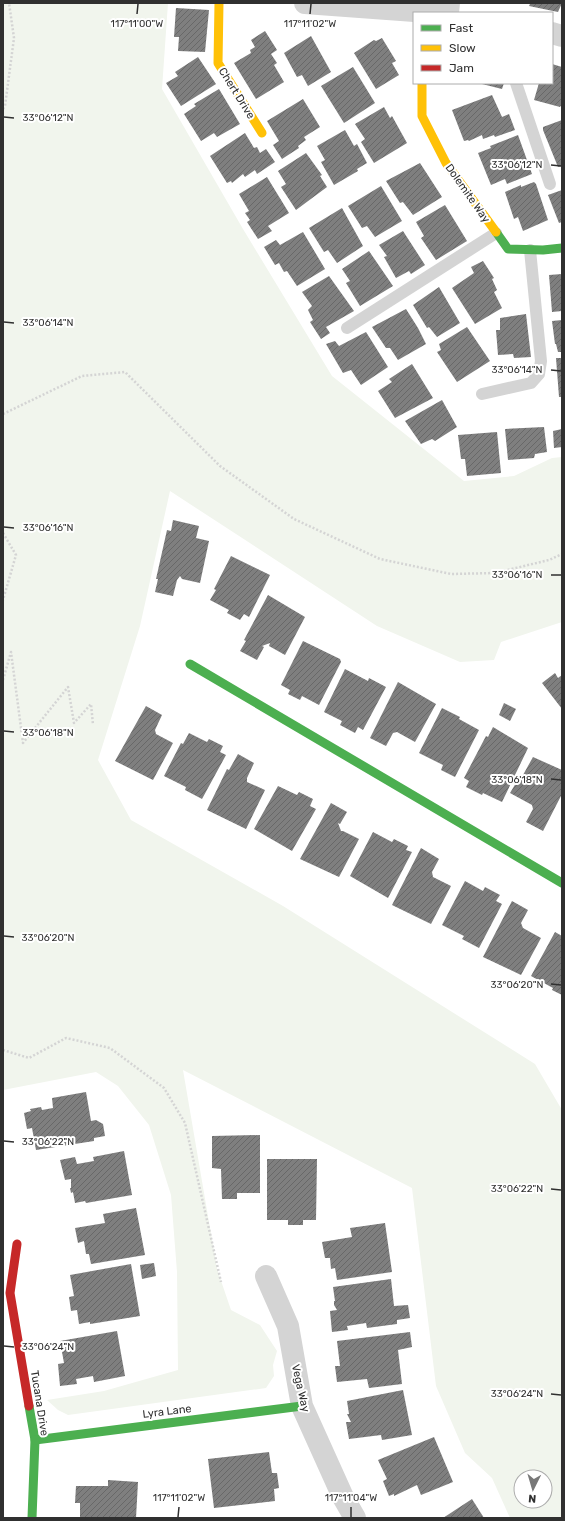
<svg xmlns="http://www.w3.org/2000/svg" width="565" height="1521" font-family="Rubik,sans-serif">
<defs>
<pattern id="building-hatch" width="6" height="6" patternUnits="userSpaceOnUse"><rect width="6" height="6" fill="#7f7f7f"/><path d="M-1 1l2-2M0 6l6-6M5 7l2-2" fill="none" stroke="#686868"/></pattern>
</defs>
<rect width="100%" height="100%" fill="#fff"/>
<path fill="#f1f5ed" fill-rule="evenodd" d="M 3,3 L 168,3 L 162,89 L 243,229 L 332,376 L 464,481 L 514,476 L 552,458 L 562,457 L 562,622 L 501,642 L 494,660 L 460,662 L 377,626 L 170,491 L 140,626 L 98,760 L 131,820 L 283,906 L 535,1064 L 562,1110 L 562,1518 L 510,1518 L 492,1478 L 465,1453 L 436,1386 L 412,1188 L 183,1070 L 217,1269 L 231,1310 L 260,1325 L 277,1351 L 273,1365 L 274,1376 L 266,1388 L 68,1415 L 58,1410 L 47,1400 L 104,1391 L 178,1370 L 177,1272 L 171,1195 L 149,1125 L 118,1086 L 96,1072 L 3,1090 ZM 521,1477 L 545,1477 L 545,1501 L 521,1501 Z"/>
<g fill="url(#building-hatch)">
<polygon points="526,3 562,3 558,12 529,6 530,4"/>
<polygon points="176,8 209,10 205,52 178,51 179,37 174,37"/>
<polygon points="265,31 277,50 271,54 277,63 274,65 284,82 256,99 234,63 251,53 250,50 255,47 251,40"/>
<polygon points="311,36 331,72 308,86 302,75 297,77 284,53"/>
<polygon points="382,38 396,61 392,63 399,75 376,89 354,53 374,40 376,41"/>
<polygon points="198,57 216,84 181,106 166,83 178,76 175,72"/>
<polygon points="552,64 562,67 562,104 560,107 534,100 539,83 552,83"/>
<polygon points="353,67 375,103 344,123 321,86"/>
<polygon points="478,83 504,83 502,89"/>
<polygon points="219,89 240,124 217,137 214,133 201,141 184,114 196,106 194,104"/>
<polygon points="492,95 502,117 509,114 515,130 495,137 494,135 483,139 482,135 469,141 468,140 464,141 452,110"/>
<polygon points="303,99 320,127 304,137 306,140 298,146 299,148 282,159 273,145 279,141 267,121"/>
<polygon points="384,107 390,118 392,116 407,143 374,163 361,142 365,139 355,124"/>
<polygon points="562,120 562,166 558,167 543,130 543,127"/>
<polygon points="345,130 354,146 357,144 367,163 357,169 358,171 334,185 321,162 325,160 317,146"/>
<polygon points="245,133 254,148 257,147 260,153 266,149 275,162 257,174 255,170 245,177 243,174 232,183 231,181 227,183 210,156"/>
<polygon points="518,135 532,174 507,184 505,179 491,185 478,153 491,148 490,146"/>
<polygon points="306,153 322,175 320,176 327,187 296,210 281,187 286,184 278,171"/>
<polygon points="420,163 442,197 413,215 403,202 400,203 386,181"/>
<polygon points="267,177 289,213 268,226 272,231 258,239 247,222 250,220 245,213 249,211 239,194"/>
<polygon points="534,182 536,184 548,220 523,231 518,217 514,219 505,192 521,185 521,187"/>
<polygon points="381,186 402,221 375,237 367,226 362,228 348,206"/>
<polygon points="562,190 562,222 559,223 548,195"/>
<polygon points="445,205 467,241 436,260 421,238 424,236 416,222"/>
<polygon points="342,208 363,246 337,263 328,250 324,252 309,228"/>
<polygon points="403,231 425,265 411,274 409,271 396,278 384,257 387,256 379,245"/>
<polygon points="303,232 325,269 297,286 287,271 284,272 279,263 275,265 264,247 276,240 280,245"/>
<polygon points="369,251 393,286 360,306 346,283 350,281 342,269"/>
<polygon points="483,261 494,278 492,279 497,290 494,292 502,308 475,324 452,288 474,273 471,267"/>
<polygon points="562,274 562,311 552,312 549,275"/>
<polygon points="329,276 354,311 326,327 330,333 321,339 310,322 313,320 308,310 312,306 302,292"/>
<polygon points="439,287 460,323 437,337 429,327 427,328 413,305"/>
<polygon points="406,309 418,328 426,344 398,360 390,348 386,348 372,327"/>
<polygon points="526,314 531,357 514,358 513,354 498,355 496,330 500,330 500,318"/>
<polygon points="562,320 562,352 558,352 556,344 555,344 552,321"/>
<polygon points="467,327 490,361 457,382 437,352 441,350 439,344"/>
<polygon points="366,332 388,367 361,385 351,370 343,373 326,344 335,341 339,346"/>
<polygon points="556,358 562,358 562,397 559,397"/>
<polygon points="412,364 433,398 395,418 378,391 392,382 389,379"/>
<polygon points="442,400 457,427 435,441 432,439 421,444 405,421"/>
<polygon points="544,427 547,452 535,454 534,458 508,460 505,429"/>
<polygon points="562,429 562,447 554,448 553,431"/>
<polygon points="497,432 501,473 467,476 465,459 461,459 458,435"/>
<polygon points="173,520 199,526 196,538 209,541 200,583 182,579 180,576 177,580 173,596 155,592 158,579 156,579 167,530 171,531"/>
<polygon points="231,556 270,575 249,617 244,614 240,620 227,613 229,610 210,600 216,590 214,589"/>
<polygon points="268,595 305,617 285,655 269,646 270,643 262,646 264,647 257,660 240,651 246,641 244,640"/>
<polygon points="303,641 340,659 341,662 319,705 302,696 300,700 288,694 290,690 281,685"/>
<polygon points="345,669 368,681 369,678 386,687 363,730 358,727 355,733 340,725 342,721 324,712"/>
<polygon points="555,673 558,678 562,675 562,709 542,683"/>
<polygon points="398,682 436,704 415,742 397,732 393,733 386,746 370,738"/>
<polygon points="504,703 516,709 510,721 499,715"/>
<polygon points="146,706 162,715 155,730 156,734 173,743 153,780 115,761"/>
<polygon points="442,708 460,717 459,719 479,730 455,777 441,770 443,765 419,753"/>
<polygon points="493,727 528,748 502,802 483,793 482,795 466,787 469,781 464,778 486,736 488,737"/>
<polygon points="189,733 207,742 209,739 223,746 220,752 226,755 202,799 185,790 186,787 164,776 181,743 183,744"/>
<polygon points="238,754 254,763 247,778 247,782 265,790 246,829 207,810 227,769 229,770"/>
<polygon points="533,757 562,770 562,794 543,831 526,822 533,809 532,805 510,793 516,783 518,784"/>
<polygon points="278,786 297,795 299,792 313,799 310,806 316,809 292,851 254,829"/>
<polygon points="331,803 347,812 340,824 338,823 341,831 343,831 359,839 339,877 300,859"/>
<polygon points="373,832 392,842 394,839 408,846 406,850 412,852 388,898 350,876"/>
<polygon points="421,848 439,859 432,872 433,877 451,886 431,924 392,905"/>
<polygon points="465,881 483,891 485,887 500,895 496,901 502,904 479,948 462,939 464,936 442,925"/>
<polygon points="512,901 528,910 521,923 523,928 541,938 521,975 483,957"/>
<polygon points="555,932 562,936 562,995 552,990 553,988 531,976"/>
<polygon points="86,1092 91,1121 96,1120 103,1124 105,1136 94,1138 94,1141 36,1150 32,1128 27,1129 24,1113 31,1111 30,1109 41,1107 42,1110 53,1108 52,1098"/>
<polygon points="260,1135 260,1193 237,1193 237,1199 222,1199 221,1169 212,1168 212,1136"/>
<polygon points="124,1151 132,1195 86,1203 85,1201 75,1203 73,1192 71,1193 70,1188 71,1188 71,1179 65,1180 60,1160 75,1157 77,1164 94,1161 93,1157"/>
<polygon points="267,1159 317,1159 316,1220 303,1220 303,1225 288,1225 288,1220 267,1220"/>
<polygon points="136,1208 145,1255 91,1264 89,1254 86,1254 84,1241 78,1243 75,1228 105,1223 103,1214"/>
<polygon points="385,1223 392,1272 337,1280 335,1268 331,1269 330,1258 325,1258 322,1242 352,1237 350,1228"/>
<polygon points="154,1263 156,1276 142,1279 140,1265"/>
<polygon points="131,1264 140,1316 90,1324 90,1322 79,1324 77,1310 71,1311 69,1297 74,1296 70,1275"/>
<polygon points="391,1279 394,1306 408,1305 410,1318 397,1320 397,1324 367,1328 366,1323 347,1326 348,1330 332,1332 330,1311 337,1310 334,1305 334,1301 335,1301 333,1287"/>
<polygon points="117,1331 125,1376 94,1382 93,1376 76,1379 77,1384 60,1386 58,1364 64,1363 60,1341"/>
<polygon points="410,1332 412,1347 398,1350 402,1384 369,1388 367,1379 337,1382 335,1366 340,1366 337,1341"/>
<polygon points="403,1390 412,1435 382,1440 381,1435 349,1439 346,1422 351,1422 347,1414 349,1414 347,1401"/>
<polygon points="434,1437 453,1482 421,1495 417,1485 394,1496 394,1494 389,1496 383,1481 387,1479 378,1460"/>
<polygon points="269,1452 272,1473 277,1473 279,1488 274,1489 275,1501 214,1508 208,1459"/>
<polygon points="108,1480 138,1482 136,1518 80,1518 80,1503 75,1503 76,1486 108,1486"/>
<polygon points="472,1499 484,1518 443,1518"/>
</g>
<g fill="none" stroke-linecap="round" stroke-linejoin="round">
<g stroke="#d4d4d4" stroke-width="2.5" stroke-dasharray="2 2" stroke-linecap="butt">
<polyline points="3,109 5,106 14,38 9,3"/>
<polyline points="3,414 82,376 125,372 220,466 294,519 380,559 451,574 495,573 549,560 562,554"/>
<polyline points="3,533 16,555 3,600"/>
<polyline points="3,680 11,652 23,743 68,687 74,723 91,704 93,725"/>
<polyline points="3,1050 29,1058 66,1038 110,1048 164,1088 185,1123 221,1282"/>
</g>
<g stroke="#d4d4d4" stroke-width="12">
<polyline points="453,13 454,3"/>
<polyline points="516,83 550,184"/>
<polyline points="347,328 496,233"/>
<polyline points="482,394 531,383 539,374 541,361 530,250"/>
</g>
<g stroke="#d4d4d4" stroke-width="22">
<polyline points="305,3 442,13"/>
<polyline points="552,33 562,36"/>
<polyline points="266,1276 288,1326 302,1406 343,1497 355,1518"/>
</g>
<g stroke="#4caf50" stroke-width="9">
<polyline points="496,232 508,249 543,250 562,248"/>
<polyline points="190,664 562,883"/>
<polyline points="29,1406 35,1440 32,1518"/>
<polyline points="35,1440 302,1406"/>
</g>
<g stroke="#ffc107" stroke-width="9">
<polyline points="219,3 218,63 262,133"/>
<polyline points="422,83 422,116 446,163 496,232"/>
</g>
<polyline stroke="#c62828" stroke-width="9" points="17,1244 10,1293 29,1406"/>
</g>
<path fill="none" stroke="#303030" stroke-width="1.5" d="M 137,14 L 138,4M 310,14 L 311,4M 4,117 L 14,118M 551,165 L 561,166M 4,322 L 14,323M 551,370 L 561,371M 4,527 L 14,528M 551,575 L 561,575M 4,731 L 14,732M 551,779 L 561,780M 4,936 L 14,937M 551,984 L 561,985M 4,1141 L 14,1142M 551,1189 L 561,1190M 4,1346 L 14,1347M 551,1394 L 561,1395M 178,1517 L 179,1507M 351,1517 L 351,1507"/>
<g text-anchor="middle" stroke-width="4" stroke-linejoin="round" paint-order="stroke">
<g font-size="11" fill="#303030" stroke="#fff">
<text transform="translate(237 93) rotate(58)" y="4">Chert Drive</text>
<text transform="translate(468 193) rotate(55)" y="4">Dolemite Way</text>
<text transform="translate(301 1388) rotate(77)" y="4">Vega Way</text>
<text transform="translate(40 1403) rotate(81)" y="4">Tucana Drive</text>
<text transform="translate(167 1411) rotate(-7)" y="4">Lyra Lane</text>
</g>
</g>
<g font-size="10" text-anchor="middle" fill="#303030" stroke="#fff" stroke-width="4" stroke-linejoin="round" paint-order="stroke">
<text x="137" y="27">117°11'00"W</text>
<text x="310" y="27">117°11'02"W</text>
<text x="48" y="121">33°06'12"N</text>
<text x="517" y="168">33°06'12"N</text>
<text x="48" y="326">33°06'14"N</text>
<text x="517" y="373">33°06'14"N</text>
<text x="48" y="531">33°06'16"N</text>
<text x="517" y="578">33°06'16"N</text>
<text x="48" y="736">33°06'18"N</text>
<text x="517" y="783">33°06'18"N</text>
<text x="48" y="941">33°06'20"N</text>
<text x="517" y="988">33°06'20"N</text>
<text x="48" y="1145">33°06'22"N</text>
<text x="517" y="1192">33°06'22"N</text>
<text x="48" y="1350">33°06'24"N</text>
<text x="517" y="1397">33°06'24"N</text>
<text x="179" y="1501">117°11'02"W</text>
<text x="351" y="1501">117°11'04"W</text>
</g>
<rect width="565" height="1521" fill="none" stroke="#303030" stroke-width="8"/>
<rect x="413" y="12" width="140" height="72" fill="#ffffff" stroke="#acacac"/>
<rect x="421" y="25" width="20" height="6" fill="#4caf50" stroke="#acacac"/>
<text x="449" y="32" font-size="12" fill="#303030">Fast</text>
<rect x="421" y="45" width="20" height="6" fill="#ffc107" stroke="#acacac"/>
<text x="449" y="52" font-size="12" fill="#303030">Slow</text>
<rect x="421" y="65" width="20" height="6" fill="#c62828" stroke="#acacac"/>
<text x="449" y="72" font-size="12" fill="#303030">Jam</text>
<g transform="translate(533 1489) rotate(185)"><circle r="19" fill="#ffffff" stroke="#acacac"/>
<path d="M0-3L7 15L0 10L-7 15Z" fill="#787878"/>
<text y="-6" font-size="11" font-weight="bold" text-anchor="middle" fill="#303030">N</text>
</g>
</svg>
